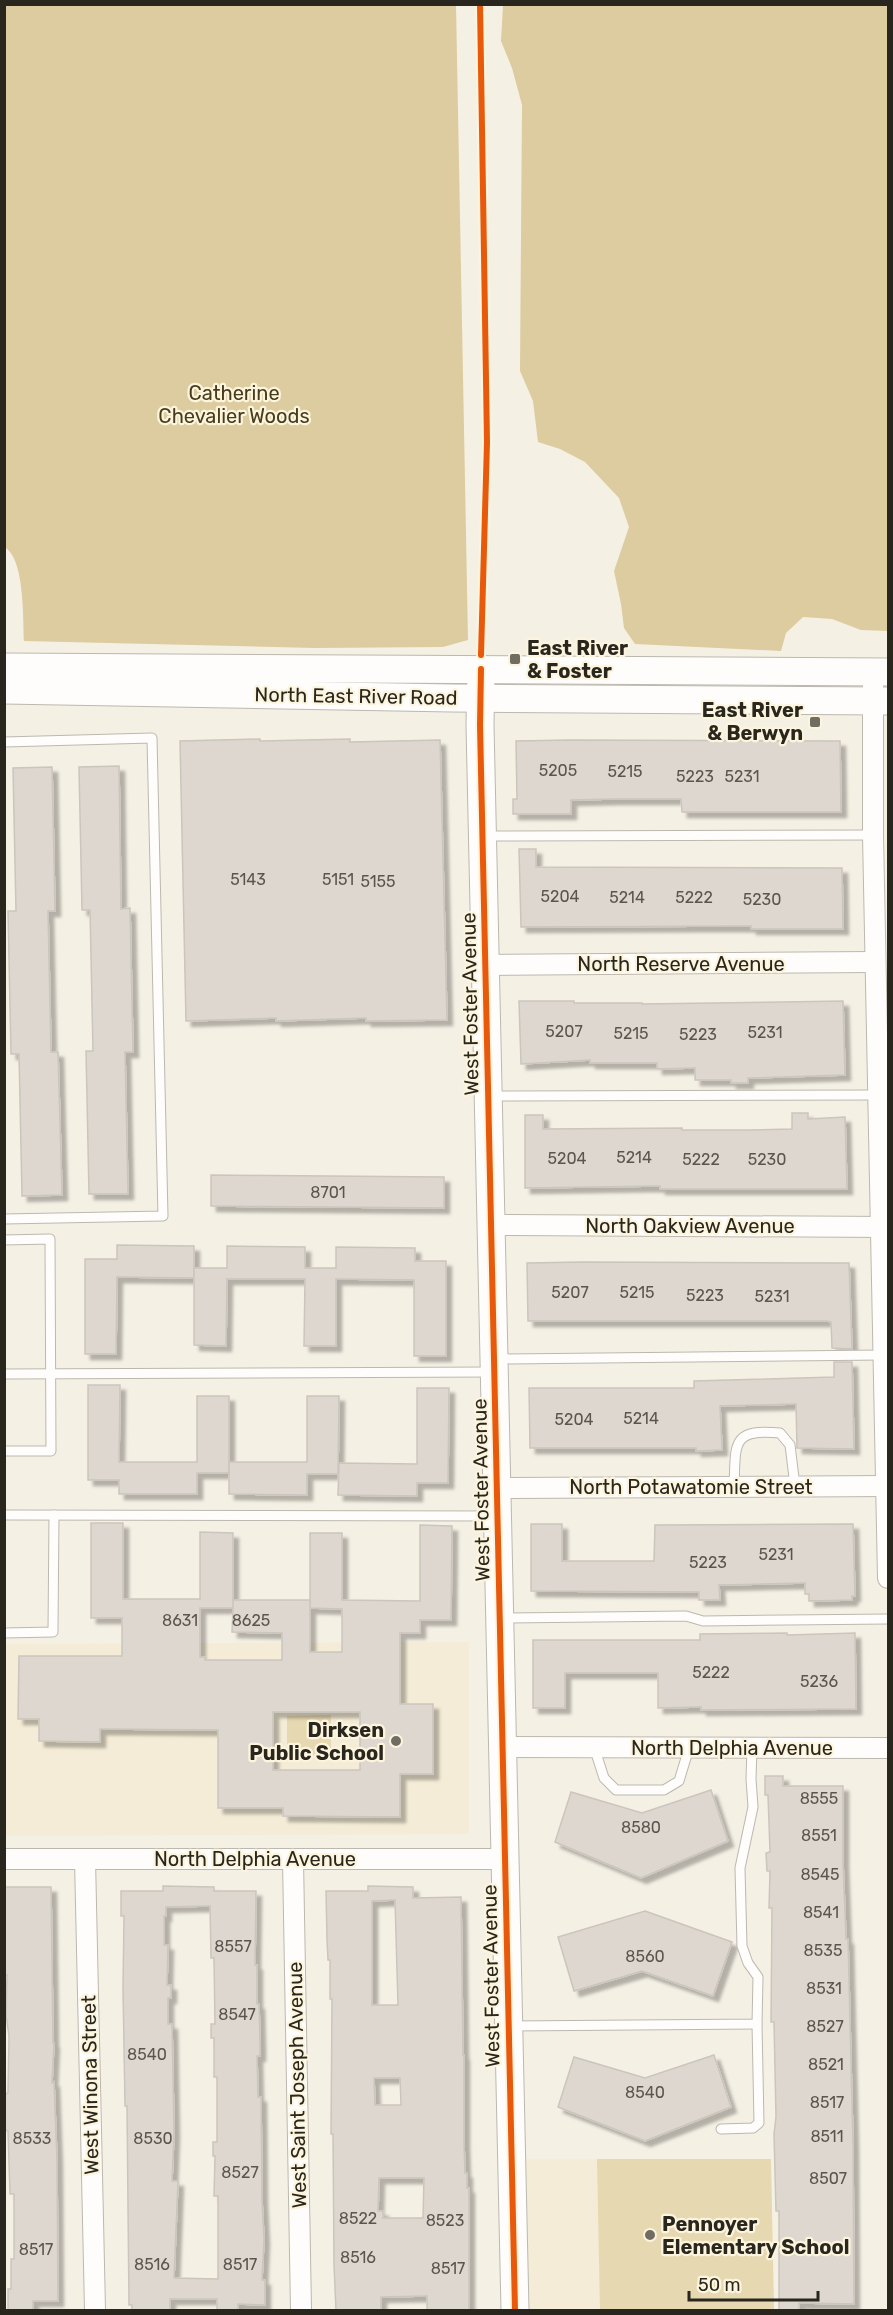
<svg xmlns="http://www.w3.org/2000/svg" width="893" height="2315" font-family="Rubik,sans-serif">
<defs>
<filter id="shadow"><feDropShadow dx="5.5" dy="5.5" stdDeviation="1.5" flood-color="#0004"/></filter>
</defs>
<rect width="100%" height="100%" fill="#f5f0e4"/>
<g fill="#f4ecd6">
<polygon points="469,1642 469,1834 5,1836 4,1644"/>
<polygon points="526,2159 771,2159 774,2310 529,2310"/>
</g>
<g fill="#e6d8b0">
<polygon points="331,1715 331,1755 287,1756 287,1716"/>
<polygon points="597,2159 771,2159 774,2310 600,2310"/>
</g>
<g fill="#dccc9f">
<path d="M 5,4 L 456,5 L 468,640 L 443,647 L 314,648 L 24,641 C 23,620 25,557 4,547 Z"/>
<polygon points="503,5 888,5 888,631 861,630 832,619 803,617 786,633 781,651 635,644 624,628 621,604 614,571 629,527 619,498 585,462 560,449 538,442 533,401 520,371 522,105 512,68 501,41"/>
</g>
<g fill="#ded7cf" stroke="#cbc5be" stroke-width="1.5" fill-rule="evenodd" filter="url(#shadow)">
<polygon points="260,739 260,741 350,739 350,742 440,740 447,1020 366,1021 366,1018 276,1021 276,1018 186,1021 180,741"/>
<polygon points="569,740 840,741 841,812 682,812 681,799 614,799 571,800 571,814 513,814 513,799 517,799 516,741"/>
<polygon points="119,766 121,909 130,908 133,1052 125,1052 128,1194 89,1194 86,1051 93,1051 90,910 82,910 79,767"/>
<polygon points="52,767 55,911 48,911 51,1052 58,1052 62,1195 22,1196 19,1054 11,1054 8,911 16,911 13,768"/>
<polygon points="519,849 536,849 536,867 842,868 843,929 751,929 751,926 521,927"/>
<polygon points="519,1001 574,1001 574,1003 642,1003 642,1004 843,1001 845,1075 748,1078 748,1083 731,1083 731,1080 695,1080 695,1068 657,1069 657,1063 590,1063 590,1060 521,1064"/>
<polygon points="792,1113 808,1113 808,1119 845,1117 847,1189 660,1189 660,1186 525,1188 525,1115 543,1115 543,1129 682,1128 682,1130 749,1130 792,1129"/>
<polygon points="211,1175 444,1177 444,1208 211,1206"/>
<polygon points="117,1245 194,1246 194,1278 117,1277 116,1354 85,1354 85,1259 117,1259"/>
<polygon points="227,1246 305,1247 305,1268 336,1268 336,1247 415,1248 415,1261 446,1261 446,1356 414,1356 414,1280 336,1279 336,1346 304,1346 305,1279 227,1279 226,1346 194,1345 194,1268 227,1268"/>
<polygon points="582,1262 849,1263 852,1349 832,1348 831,1322 827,1321 528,1321 527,1263"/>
<polygon points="834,1362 852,1362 854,1449 797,1448 796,1404 720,1406 722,1450 696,1451 696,1448 530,1448 529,1388 694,1388 694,1381 834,1377"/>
<polygon points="88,1385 120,1385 119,1462 197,1462 197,1396 229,1396 229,1473 197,1473 197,1494 119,1494 119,1480 88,1480"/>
<polygon points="417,1388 449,1388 448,1483 417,1483 417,1496 338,1495 339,1463 417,1464"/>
<polygon points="307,1396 339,1396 338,1474 307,1474 307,1495 229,1494 229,1462 307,1462"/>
<path d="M 91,1523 L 123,1523 L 123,1599 L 200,1599 L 200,1532 L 233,1533 L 233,1608 L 233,1600 L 310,1600 L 310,1652 L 342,1652 L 342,1609 L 310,1608 L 310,1533 L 342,1533 L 342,1600 L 420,1601 L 420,1525 L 452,1526 L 451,1620 L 420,1620 L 420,1633 L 400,1633 L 400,1704 L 433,1704 L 433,1774 L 400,1774 L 400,1817 L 283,1816 L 283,1808 L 218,1808 L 218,1730 L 100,1729 L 100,1742 L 39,1741 L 39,1719 L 18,1719 L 19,1656 L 122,1656 L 122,1618 L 91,1618 ZM 200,1608 L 233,1608 L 232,1632 L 282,1633 L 282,1660 L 205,1660 L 205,1657 L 200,1657 ZM 273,1712 L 360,1712 L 360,1770 L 273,1770 Z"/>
<polygon points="531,1524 562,1524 562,1561 654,1561 655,1525 853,1524 855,1596 852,1596 852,1600 809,1601 809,1594 805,1594 805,1583 719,1585 720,1600 699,1600 699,1592 531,1591"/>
<polygon points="787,1633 787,1635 855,1633 856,1709 701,1710 701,1707 658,1708 658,1673 565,1673 565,1708 533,1708 533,1640 700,1640 700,1634"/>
<polygon points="765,1776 783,1776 783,1786 843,1786 843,1862 846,1939 848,1939 853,2144 854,2304 799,2303 799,2310 779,2310 779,2211 776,2211 774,2134 776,2117 774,2022 771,2022 772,1908 769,1908 770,1871 767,1871 766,1853 770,1852 768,1795 765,1795"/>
<polygon points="711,1790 728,1841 641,1878 555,1842 571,1792 642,1813"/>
<path d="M 163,1886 L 214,1887 L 214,1891 L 256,1891 L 255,1965 L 257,1965 L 257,2004 L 259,2004 L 260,2043 L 260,2056 L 257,2056 L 258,2097 L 261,2097 L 262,2200 L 264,2239 L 262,2280 L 265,2280 L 265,2305 L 238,2304 L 238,2310 L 217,2310 L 217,2299 L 170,2299 L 170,2310 L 132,2310 L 132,2305 L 129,2305 L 127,2106 L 125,2106 L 123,1988 L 124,1916 L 121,1916 L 121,1891 L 163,1891 ZM 210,1906 L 211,1958 L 214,1958 L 215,2024 L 211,2024 L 211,2038 L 214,2038 L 214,2077 L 217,2077 L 217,2142 L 213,2142 L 213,2156 L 215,2156 L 214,2196 L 218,2196 L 218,2279 L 174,2278 L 178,2181 L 172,2181 L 174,2133 L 172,2024 L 168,2024 L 168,1998 L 171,1998 L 171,1985 L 167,1985 L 168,1945 L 164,1945 L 164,1916 L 166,1916 L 166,1907 Z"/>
<path d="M 368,1886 L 413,1887 L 413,1898 L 461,1897 L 463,2055 L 464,2055 L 464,2143 L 465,2173 L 467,2173 L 467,2188 L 469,2188 L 469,2310 L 427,2310 L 427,2296 L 381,2297 L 381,2310 L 336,2310 L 334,2265 L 333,2134 L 331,2134 L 332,1999 L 330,1999 L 330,1960 L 328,1960 L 327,1939 L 326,1891 L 368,1891 ZM 395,1900 L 398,2005 L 372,2005 L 372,1901 ZM 374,2078 L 400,2078 L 401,2105 L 375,2105 ZM 379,2178 L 424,2178 L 423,2218 L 383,2218 L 383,2211 L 378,2211 Z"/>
<polygon points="4,1887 51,1887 53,2043 54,2043 52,2083 54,2082 57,2160 58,2301 33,2301 33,2310 8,2310 8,2289 11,2289 11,2259 14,2259 14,2194 10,2194 8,2131 5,2130 5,2094 8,2093 9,2036 6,2015 7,1975 5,1975"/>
<polygon points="645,1911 732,1942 713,1996 642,1971 574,1991 558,1937"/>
<polygon points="714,2055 731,2107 645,2141 558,2107 574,2057 645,2078"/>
</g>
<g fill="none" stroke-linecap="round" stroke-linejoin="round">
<defs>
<g id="lane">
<polyline points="4,742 152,738 163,1216 4,1219"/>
<polyline points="485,836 873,835"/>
<polyline points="491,1096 878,1095"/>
<polyline points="4,1240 50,1239 51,1451 4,1451"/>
<polyline points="496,1359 883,1355"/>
<polyline points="4,1374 492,1372"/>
<path d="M 734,1487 C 736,1445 730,1428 780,1433 L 790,1445 L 795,1486"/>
<polyline points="4,1515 494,1516"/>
<polyline points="502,1618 686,1616 703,1621 888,1619"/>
<polyline points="4,1633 53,1632 54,1515"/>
<polyline points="594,1747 604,1778 616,1790 664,1790 679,1781 689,1748"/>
<polyline points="511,2026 757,2024 758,1977 748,1963 742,1946 740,1868 753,1807 751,1779 752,1748"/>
<polyline points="721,2129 753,2128 759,2123 757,2024"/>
</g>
<g id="street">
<polyline points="873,672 873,835 888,1578"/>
<polyline points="486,965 875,962"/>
<polyline points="491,1225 888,1227"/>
<polyline points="497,1488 886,1486"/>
<polyline points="503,1747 888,1748"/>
<polyline points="4,1859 505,1859"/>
<polyline points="85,1859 95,2310"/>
<polyline points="293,1859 301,2310"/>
</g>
<g id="secondary">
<polyline points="4,667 888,672"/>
<polyline points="481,669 480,725 515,2310"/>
<polyline points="4,690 452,698 888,701"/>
</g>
</defs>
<use href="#lane" stroke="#bcb8af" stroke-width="11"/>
<use href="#street" stroke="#bcb8af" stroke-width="22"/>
<use href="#secondary" stroke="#bcb8af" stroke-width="29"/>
<use href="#lane" stroke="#fefdfb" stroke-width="9"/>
<use href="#street" stroke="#fefdfb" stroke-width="20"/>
<use href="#secondary" stroke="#fefdfb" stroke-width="27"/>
<defs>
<g id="cycleway">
<polyline points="480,4 487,442 481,655"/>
<polyline points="481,669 480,725 515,2310"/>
</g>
</defs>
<use href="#cycleway" stroke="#fcf4dd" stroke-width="10"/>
<use href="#cycleway" stroke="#e8590c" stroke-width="6"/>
</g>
<g fill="#706d63" stroke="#fcf4dd" stroke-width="2">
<rect x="509" y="653" width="12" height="12" rx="3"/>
<rect x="809" y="716" width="12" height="12" rx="3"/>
<circle cx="396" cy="1741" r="6"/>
<circle cx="650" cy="2235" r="6"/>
</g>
<g text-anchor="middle" stroke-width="4.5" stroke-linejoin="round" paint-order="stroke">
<g font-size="16" fill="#5a564e">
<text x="558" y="776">5205</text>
<text x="625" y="777">5215</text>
<text x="695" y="782">5223</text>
<text x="742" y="782">5231</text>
<text x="248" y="885">5143</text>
<text x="338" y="885">5151</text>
<text x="378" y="887">5155</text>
<text x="560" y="902">5204</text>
<text x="627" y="903">5214</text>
<text x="694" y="903">5222</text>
<text x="762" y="905">5230</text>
<text x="564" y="1037">5207</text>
<text x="765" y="1038">5231</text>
<text x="631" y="1039">5215</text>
<text x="698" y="1040">5223</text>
<text x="634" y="1163">5214</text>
<text x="567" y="1164">5204</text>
<text x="701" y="1165">5222</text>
<text x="767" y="1165">5230</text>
<text x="328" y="1198">8701</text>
<text x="570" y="1298">5207</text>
<text x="637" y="1298">5215</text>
<text x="705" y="1301">5223</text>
<text x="772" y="1302">5231</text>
<text x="641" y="1424">5214</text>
<text x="574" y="1425">5204</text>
<text x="776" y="1560">5231</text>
<text x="708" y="1568">5223</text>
<text x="180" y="1626">8631</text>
<text x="251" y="1626">8625</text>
<text x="711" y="1678">5222</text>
<text x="819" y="1687">5236</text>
<text x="819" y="1804">8555</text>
<text x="641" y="1833">8580</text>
<text x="819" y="1841">8551</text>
<text x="820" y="1880">8545</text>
<text x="821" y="1918">8541</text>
<text x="233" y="1952">8557</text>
<text x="823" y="1956">8535</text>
<text x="645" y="1962">8560</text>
<text x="824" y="1994">8531</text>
<text x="237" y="2020">8547</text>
<text x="825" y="2032">8527</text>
<text x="147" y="2060">8540</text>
<text x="826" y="2070">8521</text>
<text x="645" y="2098">8540</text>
<text x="827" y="2108">8517</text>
<text x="827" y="2142">8511</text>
<text x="32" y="2144">8533</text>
<text x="153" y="2144">8530</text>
<text x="240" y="2178">8527</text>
<text x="828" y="2184">8507</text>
<text x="358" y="2224">8522</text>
<text x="445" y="2226">8523</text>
<text x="36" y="2255">8517</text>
<text x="358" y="2263">8516</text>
<text x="152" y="2270">8516</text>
<text x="240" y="2270">8517</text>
<text x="448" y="2274">8517</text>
</g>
<g font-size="20" fill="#473c1c" stroke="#fcf4dd">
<text x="234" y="400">Catherine<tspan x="234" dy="23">Chevalier Woods</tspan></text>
</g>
<g font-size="20" font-weight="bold" fill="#29261e" stroke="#fcf4dd" text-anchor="start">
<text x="527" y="655">East River<tspan x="527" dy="23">&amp; Foster</tspan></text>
<text x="803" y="717" text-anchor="end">East River<tspan x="803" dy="23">&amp; Berwyn</tspan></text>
<text x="384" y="1737" text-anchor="end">Dirksen<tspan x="384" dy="23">Public School</tspan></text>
<text x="662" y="2231">Pennoyer<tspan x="662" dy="23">Elementary School</tspan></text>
</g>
<g font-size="20" fill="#29261e" stroke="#fcf4dd">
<text transform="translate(356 696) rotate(1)" y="7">North East River Road</text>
<text x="681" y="971">North Reserve Avenue</text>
<text transform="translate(470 1004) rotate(-91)" y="7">West Foster Avenue</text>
<text x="690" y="1233">North Oakview Avenue</text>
<text x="691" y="1494">North Potawatomie Street</text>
<text transform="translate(481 1490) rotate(-91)" y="7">West Foster Avenue</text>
<text x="732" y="1755">North Delphia Avenue</text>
<text x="255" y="1866">North Delphia Avenue</text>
<text transform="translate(491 1976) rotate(-91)" y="7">West Foster Avenue</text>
<text transform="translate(90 2085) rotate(-91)" y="7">West Winona Street</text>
<text transform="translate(297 2085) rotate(-91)" y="7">West Saint Joseph Avenue</text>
</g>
</g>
<rect width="893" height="2315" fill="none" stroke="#29261e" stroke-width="12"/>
<path d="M689 2291v9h129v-9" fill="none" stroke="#29261e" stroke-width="3"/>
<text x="698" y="2291" font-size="18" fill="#29261e" stroke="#fcf4dd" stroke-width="4.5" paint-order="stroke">50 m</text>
</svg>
